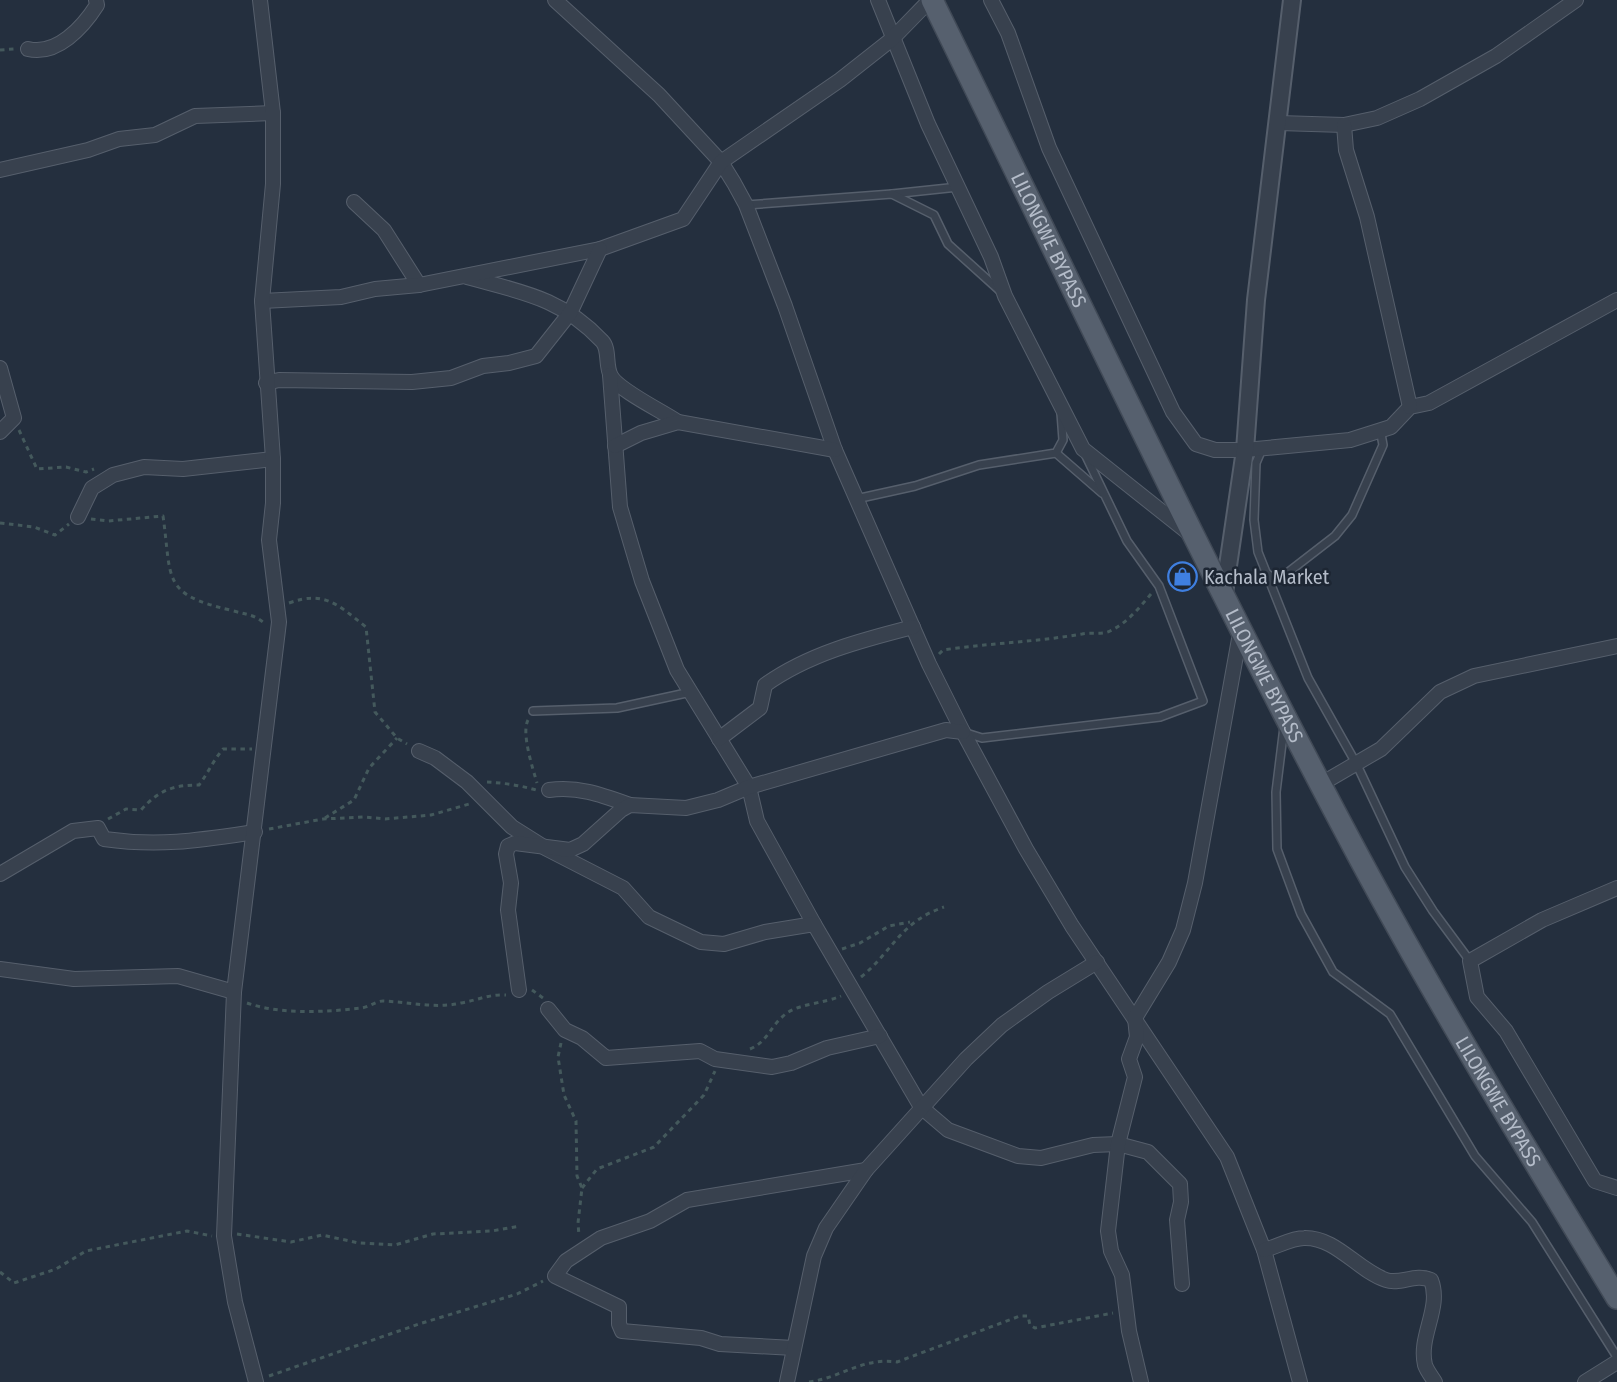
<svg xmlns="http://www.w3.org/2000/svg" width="1617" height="1382" font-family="'Fira Sans Condensed',sans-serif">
<rect width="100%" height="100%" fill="#242f3e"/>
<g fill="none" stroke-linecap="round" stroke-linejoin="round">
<defs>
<g id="service">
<polyline points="892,194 958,187"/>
<polyline points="746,205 892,194 934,215 948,244 999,290"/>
<polyline points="1262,449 1256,463 1254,520 1258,552 1308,678 1357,765 1405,867 1433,911 1470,961"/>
<polyline points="1056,453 1102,493"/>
<polyline points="856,499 915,486 979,465 1056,453 1063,440 1061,413"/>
<polyline points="1265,572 1273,578 1282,577 1335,536 1352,515 1383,445 1381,434 1375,433"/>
<polyline points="533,711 617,708 691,692"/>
<polyline points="1284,727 1276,792 1277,849 1301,914 1333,972 1390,1014 1475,1156 1532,1222 1617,1357"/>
<polyline points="963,732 982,738 1160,717 1203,701 1159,586 1127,541 1085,454"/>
</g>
<g id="minor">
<polyline points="555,0 659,95 721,162 734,183 746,205 785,306 835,450 929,664 963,732 1026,849 1072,926 1227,1157 1264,1250 1300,1382"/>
<polyline points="878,0 928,124 991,257 1005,296 1083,449 1190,534"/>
<polyline points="991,0 1008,33 1049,148 1173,412 1196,444 1215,450 1245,450 1350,440 1391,427 1410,407 1429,403 1617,300"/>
<path d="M 28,49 C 57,56 83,27 97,5 L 96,0"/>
<polyline points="1279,123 1344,125 1377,118 1420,99 1496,56 1576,0"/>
<polyline points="1344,125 1346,150 1367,217 1410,407"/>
<polyline points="0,170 88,150 119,139 155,135 195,116 273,113"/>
<polyline points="354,202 384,230 419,285"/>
<path d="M 467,277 C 521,292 562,298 602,341 C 610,349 605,366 611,376 C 618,390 662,411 678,422"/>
<polyline points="262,301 341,297 375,289 419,285 600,249 683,219 721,162 840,80 892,39 930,0"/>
<polyline points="0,368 14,418 0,432"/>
<polyline points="610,375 620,507 642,581 677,670 749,787 757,821 814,924"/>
<polyline points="266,383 279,380 412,382 451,378 483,366 509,363 536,356 570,313 600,249"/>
<polyline points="615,446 641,433 678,422 835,450"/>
<polyline points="78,517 92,488 113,475 144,467 183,469 273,459"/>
<path d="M 719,739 L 760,708 L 765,685 C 808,654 862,640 913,627"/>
<polyline points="419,751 435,758 467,782 512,827 547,849 623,888 649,917 701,942 724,944 765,932 814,924 921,1107 948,1130 1018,1156 1041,1158 1093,1145 1118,1144 1148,1152 1180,1184 1181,1202 1177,1220 1182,1284"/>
<polyline points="1321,784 1381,749 1440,692 1474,676 1617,646"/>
<path d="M 549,790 C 579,786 602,795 630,805"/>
<path d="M 0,874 L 73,831 L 98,828 L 104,839 C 160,847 201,840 255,832"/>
<polyline points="1617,888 1542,920 1470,961 1477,997 1506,1031 1595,1181 1617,1188"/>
<polyline points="0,969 74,979 178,976 234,992"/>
<polyline points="519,990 508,910 511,883 506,854 508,846 515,843 570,850 583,844 621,810 630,805 686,808 718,800 749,787 946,730 963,732"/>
<polyline points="548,1009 565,1030 582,1038 606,1058 700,1051 715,1059 772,1067 791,1063 827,1048 880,1036"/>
<path d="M 1264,1250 C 1276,1247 1292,1238 1304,1238 C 1336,1237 1357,1270 1386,1280 C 1400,1285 1415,1273 1431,1280 C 1442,1308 1418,1336 1425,1365 C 1427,1371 1432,1377 1435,1382"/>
<polyline points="794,1348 720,1344 701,1338 622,1331 619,1324 619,1307 555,1276 566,1261 601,1238 650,1221 687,1200 866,1170"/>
<polyline points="256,1382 235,1302 224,1236 234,992 279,622 269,540 273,503 273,459 262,301 273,184 273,113 260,0"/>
<polyline points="787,1382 814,1256 826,1228 866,1170 966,1059 1002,1025 1048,992 1097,962"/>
<polyline points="1141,1382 1129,1331 1122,1275 1111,1251 1108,1231 1118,1144 1135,1077 1129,1059 1137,1037 1135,1018 1169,962 1183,930 1195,883 1241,628"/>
<polyline points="1585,1382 1617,1362"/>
</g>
<polyline id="tertiary" points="1224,593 1245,450 1256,300 1292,0"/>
<g id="primary">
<path id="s1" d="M 932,0 C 1073,287 1209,577 1360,859 C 1440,1008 1529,1153 1617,1298"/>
</g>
</defs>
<use href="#service" stroke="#565f6c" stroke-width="10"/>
<use href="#minor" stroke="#565f6c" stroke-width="16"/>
<use href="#tertiary" stroke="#565f6c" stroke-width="20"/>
<use href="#primary" stroke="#414a57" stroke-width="24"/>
<g stroke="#44595c" stroke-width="3" stroke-dasharray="4.5 4.5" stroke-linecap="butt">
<polyline points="0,50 14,49"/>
<polyline points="19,430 37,469 66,467 86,472 94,469"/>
<path d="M 91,519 L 108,521 L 163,516 C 172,579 161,594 230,610 C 243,614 254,614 264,623"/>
<polyline points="0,523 34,527 55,535 69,524"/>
<path d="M 289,603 C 325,590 338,605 366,627 L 375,712 L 397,738 L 407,744"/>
<path d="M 939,654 L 943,650 C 990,643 1036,642 1082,634 C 1091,632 1102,635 1110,631 C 1127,623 1139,608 1151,594"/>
<path d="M 528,720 C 521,733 533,769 537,783"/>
<path d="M 487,782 C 503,783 519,785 536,790"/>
<polyline points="325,818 354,800 369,768 397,738"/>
<path d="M 108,819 L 126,809 L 141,810 C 159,790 173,785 199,785 C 208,773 213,761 223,749 L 252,749"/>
<polyline points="269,829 323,819 365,817 385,819 431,815 469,804"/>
<polyline points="842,949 860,943 889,926 910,922"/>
<path d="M 861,977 C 893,951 900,922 944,907"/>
<polyline points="532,990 543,998"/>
<path d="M 247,1003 C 282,1015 325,1012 362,1008 C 369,1007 376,1001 383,1001 C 410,1002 435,1009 461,1003 C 478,1000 489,994 506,995"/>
<polyline points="561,1043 558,1057 564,1095 576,1121 577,1176 582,1188 578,1223 579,1236"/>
<path d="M 750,1049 C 768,1042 771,1024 787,1013 C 799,1004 825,1003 841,996"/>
<polyline points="582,1188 597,1169 654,1147 704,1095 715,1071"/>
<polyline points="237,1234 291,1242 322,1235 359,1243 395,1245 433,1234 492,1231 520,1226"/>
<polyline points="0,1272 14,1283 56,1269 86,1251 187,1231 212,1236"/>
<polyline points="269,1376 419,1324 517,1294 543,1281"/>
<path d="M 809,1382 C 840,1378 863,1357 897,1362 L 1020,1316 L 1028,1316 L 1030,1325 L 1035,1328 L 1113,1313"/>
</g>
<use href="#service" stroke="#38414e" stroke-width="7"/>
<use href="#minor" stroke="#38414e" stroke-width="14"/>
<use href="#tertiary" stroke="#38414e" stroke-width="16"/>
<use href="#primary" stroke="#56606e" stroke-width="21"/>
</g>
<defs>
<symbol id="shop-ring" viewBox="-11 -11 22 22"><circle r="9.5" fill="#1d2633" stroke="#3f7fe0" stroke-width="1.5"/><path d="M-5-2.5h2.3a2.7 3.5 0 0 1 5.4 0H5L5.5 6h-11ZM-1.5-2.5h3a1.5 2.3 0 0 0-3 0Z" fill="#3f7fe0"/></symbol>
</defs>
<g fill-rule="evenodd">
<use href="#shop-ring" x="1166" y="560" width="33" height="33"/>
</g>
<g text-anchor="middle" stroke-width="5" stroke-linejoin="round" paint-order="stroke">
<g font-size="20" fill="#b4bcc9" stroke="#1d2633">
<text dy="7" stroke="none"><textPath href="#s1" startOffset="267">LILONGWE BYPASS</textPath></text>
<text dy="7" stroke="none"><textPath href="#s1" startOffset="753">LILONGWE BYPASS</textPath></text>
<text dy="7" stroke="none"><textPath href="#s1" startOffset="1239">LILONGWE BYPASS</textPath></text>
</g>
<g font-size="20" fill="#b4bcc9" stroke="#1d2633" text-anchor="start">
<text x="1204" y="584">Kachala Market</text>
</g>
</g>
</svg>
